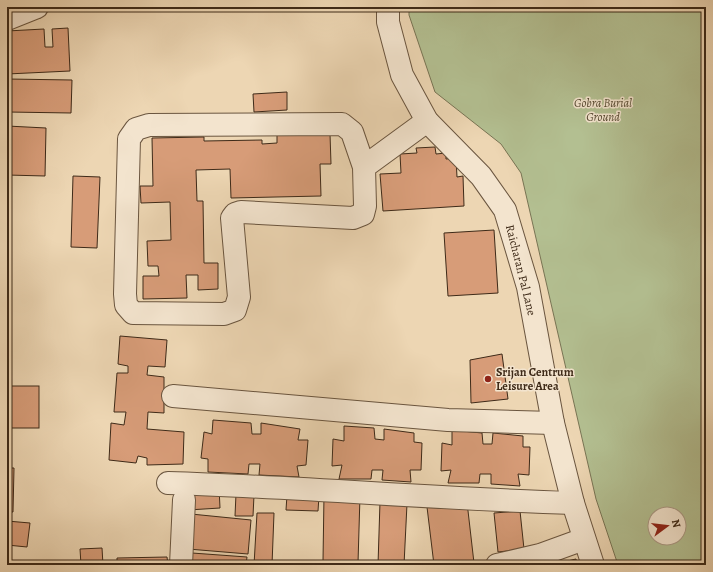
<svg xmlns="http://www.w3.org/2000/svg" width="713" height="572" font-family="Alegreya,serif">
<rect width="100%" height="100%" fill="#edd6b3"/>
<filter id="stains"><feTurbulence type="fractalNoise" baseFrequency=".005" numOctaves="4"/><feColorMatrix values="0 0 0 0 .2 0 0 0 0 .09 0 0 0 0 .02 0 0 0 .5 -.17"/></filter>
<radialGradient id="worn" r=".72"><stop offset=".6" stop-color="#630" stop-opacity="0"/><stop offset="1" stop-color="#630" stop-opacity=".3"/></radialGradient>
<path fill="#b3bf91" stroke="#787454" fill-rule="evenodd" d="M 409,7 L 706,7 L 706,565 L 618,565 L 596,499 L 521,173 L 501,144 L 435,92 L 409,15 ZM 655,514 L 679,514 L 679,538 L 655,538 Z"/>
<g fill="#d79c78" stroke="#3e2a18">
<polygon points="68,28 70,71 7,74 7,31 44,29 45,47 53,47 52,29"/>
<polygon points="8,79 72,80 71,113 8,112"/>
<polygon points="287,92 287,110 254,112 253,94"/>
<polygon points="7,126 46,128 45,176 7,175"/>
<polygon points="330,134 331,164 320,164 321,196 231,198 230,169 196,170 197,201 203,201 204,263 218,263 218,289 198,290 198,275 186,275 187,298 143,299 143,276 159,276 158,266 148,266 147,241 171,240 170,202 141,203 140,186 153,186 152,138 204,137 204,141 262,140 262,144 277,143 277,135"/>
<polygon points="435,147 436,154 446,153 446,159 456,158 457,177 463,176 464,206 383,211 380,174 401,173 400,154 417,153 416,148"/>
<polygon points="73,176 100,177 97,248 71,247"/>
<polygon points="494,230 498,293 448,296 444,233"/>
<polygon points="7,254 11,254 7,284"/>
<polygon points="120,336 167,340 165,367 148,366 147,375 164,377 164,413 148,412 147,429 184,432 183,464 147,465 147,458 138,456 136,463 109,460 111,423 124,425 126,412 114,412 117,373 128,373 128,366 118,364"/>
<polygon points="502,354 508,399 471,403 470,360"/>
<rect x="7" y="386" width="32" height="42"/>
<polygon points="213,420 251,423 252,434 261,434 261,423 300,429 298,440 308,440 306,465 297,466 299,477 259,475 260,464 249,464 248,474 208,472 208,459 201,458 204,432 212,434"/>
<polygon points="344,426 374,428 375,439 384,440 384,429 414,433 414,442 422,443 421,470 410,470 411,482 382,480 383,470 372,470 371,479 339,479 342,465 332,466 333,439 344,441"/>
<polygon points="452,430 482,433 483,444 492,444 493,433 523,436 523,447 530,447 529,475 518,474 520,486 491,484 491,474 480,474 479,483 448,483 451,470 441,471 442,443 452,445"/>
<polygon points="7,468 14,468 13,512 7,512"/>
<polygon points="219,487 220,508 188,510 187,488"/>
<polygon points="236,494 254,495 253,516 235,516"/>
<polygon points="287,495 319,496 318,511 286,510"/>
<polygon points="324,495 360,496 358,563 323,561"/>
<polygon points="380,502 407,504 404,565 378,565"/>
<polygon points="467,502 474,563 454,565 434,565 427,507"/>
<polygon points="520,511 524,549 498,552 494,513"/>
<polygon points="257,513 274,513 272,565 254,565"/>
<polygon points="191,514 251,520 248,554 188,549"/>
<polygon points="7,521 30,523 27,547 7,545"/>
<polygon points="102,548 103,565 81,565 80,549"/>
<polygon points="192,553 247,557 246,565 191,565"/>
<polygon points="167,557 168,565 117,565 117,558"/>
<polygon points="576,559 577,565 550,565"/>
</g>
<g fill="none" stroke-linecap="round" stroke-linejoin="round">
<defs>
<g id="minor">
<polyline points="388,7 388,22 402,75 427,121 481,176 505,210 528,287 553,423 573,503 593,565"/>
<polyline points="7,19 37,7"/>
<polyline points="364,167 365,206 363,214 353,218 241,212 235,214 232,218 239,297 235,310 224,314 133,313 126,305 125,294 129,139 136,129 149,125 342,124 352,132 364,167 427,121"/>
<polyline points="173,396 448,420 553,423"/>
<path d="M 168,483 C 303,487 438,499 573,503"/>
<polyline points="181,565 184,500"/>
<polyline points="497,565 540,555 584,539"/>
</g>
</defs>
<use href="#minor" stroke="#6a553f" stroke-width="24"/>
<use href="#minor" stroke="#f3e4ce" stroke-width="22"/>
</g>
<circle fill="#8f2418" stroke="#f3e4ce" stroke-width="1.5" cx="488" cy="379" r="4"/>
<g text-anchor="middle" stroke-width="3" stroke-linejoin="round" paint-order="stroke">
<g font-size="12" font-style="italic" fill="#554830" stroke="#f3e4ce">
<text x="603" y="107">Gobra Burial<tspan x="603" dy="14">Ground</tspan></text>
</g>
<g font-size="12" fill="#3e2a18" stroke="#f3e4ce">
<text transform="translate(521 270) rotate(76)" y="4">Raicharan Pal Lane</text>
</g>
<g font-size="12" font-weight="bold" fill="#3e2a18" stroke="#f3e4ce" text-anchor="start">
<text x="496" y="376">Srijan Centrum<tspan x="496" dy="14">Leisure Area</tspan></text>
</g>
</g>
<rect width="713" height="572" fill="none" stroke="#edd6b3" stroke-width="24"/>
<rect x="8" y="8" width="697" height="556" fill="none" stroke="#3e2a18" stroke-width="2"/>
<rect x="12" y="12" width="689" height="548" fill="none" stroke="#3e2a18"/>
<g transform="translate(667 526) rotate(75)"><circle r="19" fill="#f3e4ce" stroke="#ab9a85"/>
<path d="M0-3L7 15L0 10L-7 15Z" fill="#8f2418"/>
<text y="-6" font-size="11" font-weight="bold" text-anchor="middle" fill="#3e2a18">N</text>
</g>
<rect width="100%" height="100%" filter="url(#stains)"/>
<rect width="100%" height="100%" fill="url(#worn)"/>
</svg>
